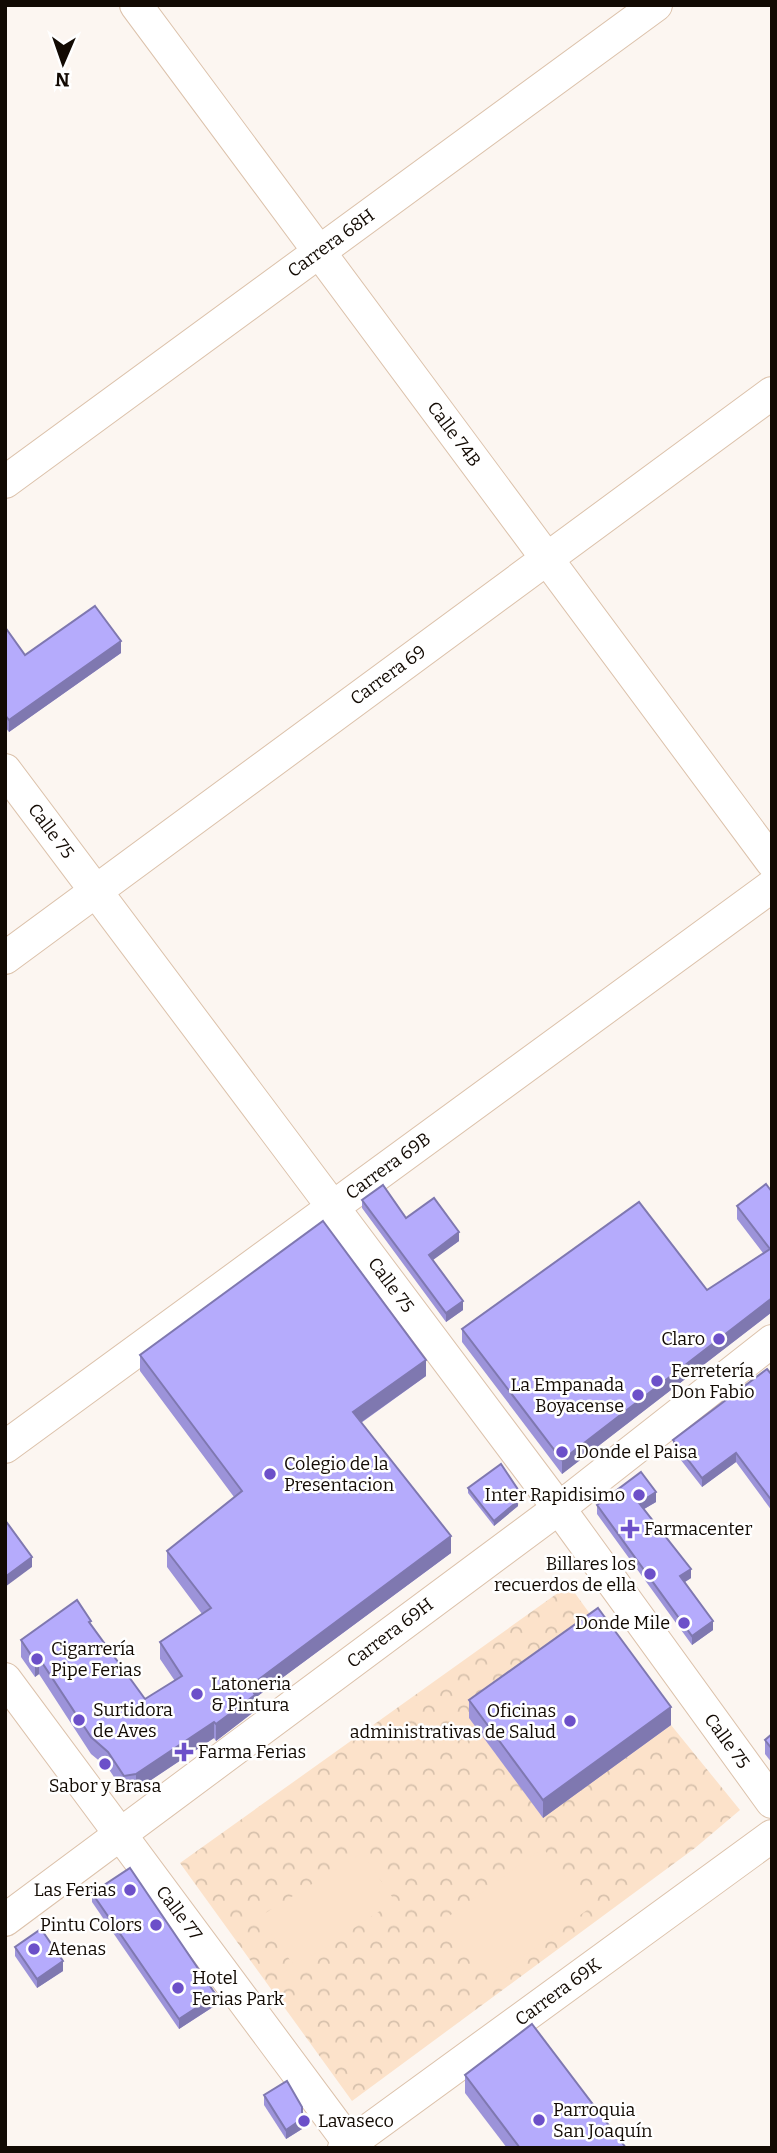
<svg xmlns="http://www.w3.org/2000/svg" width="777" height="2153" font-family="Bitter,serif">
<defs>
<pattern id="park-crowns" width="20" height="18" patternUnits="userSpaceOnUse" patternTransform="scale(1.75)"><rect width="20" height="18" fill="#fce2ca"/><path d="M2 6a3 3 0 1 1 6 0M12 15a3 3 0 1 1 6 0" fill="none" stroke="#d7c1ac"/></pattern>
</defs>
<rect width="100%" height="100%" fill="#fcf6f1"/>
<polygon fill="url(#park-crowns)" points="569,1585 598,1625 543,1817 671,1725 740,1810 695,1848 352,2101 180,1863"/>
<g fill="#fce2ca">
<polygon points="543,1848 590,1908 490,1980 445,1919"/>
<polygon points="362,1853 395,1901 295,1967 259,1917"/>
</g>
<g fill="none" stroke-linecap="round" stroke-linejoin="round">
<defs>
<g id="minor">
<polyline points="136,5 772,862"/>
<polyline points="5,482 656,5"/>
<polyline points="5,770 569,1522 772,1802"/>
<polyline points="5,958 772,393"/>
<polyline points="5,1447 772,886"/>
<polyline points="5,1679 353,2148"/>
<polyline points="5,1920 567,1502 772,1341"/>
<polyline points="344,2148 772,1836"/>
</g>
</defs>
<use href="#minor" stroke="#dcc2ab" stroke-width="34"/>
<use href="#minor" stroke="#fff" stroke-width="32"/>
</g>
<g fill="#9c93d9">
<polygon points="5,627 25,655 121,653 9,732 5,727"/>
<polygon points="772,1192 772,1312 562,1474 462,1342 462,1329 707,1290 763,1253 737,1219 737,1206"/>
<polygon points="362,1200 459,1241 432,1260 463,1310 446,1322 362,1208"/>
<polygon points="140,1355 426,1376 361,1423 451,1553 255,1698 255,1711 216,1741 214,1738 136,1790 124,1792 108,1768 91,1754 39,1674 35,1677 21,1657 21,1640 91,1625 145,1699 175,1681 160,1659 160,1642 202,1614 167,1567 167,1551 234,1497 140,1371"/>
<polygon points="772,1375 772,1511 736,1462 702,1487 673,1450 673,1440"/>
<polygon points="468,1488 518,1506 494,1526 468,1493"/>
<polygon points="656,1502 644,1509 691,1578 685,1582 713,1630 692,1645 597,1514 597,1505"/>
<polygon points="469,1700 671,1725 543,1818 469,1718"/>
<polygon points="772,1734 772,1763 765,1754 765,1740"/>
<polygon points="92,1893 216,2005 179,2029 92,1902"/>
<polygon points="15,1947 63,1971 37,1988 15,1956"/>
<polygon points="465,2075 626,2148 507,2148 465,2093"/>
<polygon points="264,2095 302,2129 286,2139 264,2105"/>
</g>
<g fill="#7f78b0">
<polygon points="121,641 121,653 9,732 9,720"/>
<polygon points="459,1232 459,1241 429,1263 429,1255"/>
<polygon points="772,1298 772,1312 562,1474 562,1460"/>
<polygon points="463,1301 463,1310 446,1322 446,1313"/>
<polygon points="426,1360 426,1376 353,1428 353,1412"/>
<polygon points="736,1453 736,1462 702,1487 702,1478"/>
<polygon points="519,1491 518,1506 494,1526 494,1521"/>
<polygon points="656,1492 656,1502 639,1512 639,1503"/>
<polygon points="451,1536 451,1553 255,1698 255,1711 216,1741 216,1724 250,1686"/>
<polygon points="32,1557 32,1567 5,1587 5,1577"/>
<polygon points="691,1569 691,1578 680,1585 680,1576"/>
<polygon points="713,1621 713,1630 692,1645 692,1636"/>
<polygon points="39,1658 39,1674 35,1677 35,1661"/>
<polygon points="671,1707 671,1725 543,1818 543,1800"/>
<polygon points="214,1722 214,1738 136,1790 136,1774"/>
<polygon points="63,1961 63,1971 37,1988 37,1979"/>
<polygon points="216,1995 216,2005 179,2029 179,2019"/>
<polygon points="302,2107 302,2129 286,2139 286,2130"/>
</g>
<g fill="#b5abfc" stroke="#7f78b0" stroke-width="2">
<polygon points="95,606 121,641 9,720 5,715 5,627 25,655"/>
<polygon points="766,1184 772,1192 772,1298 562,1460 462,1329 639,1202 707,1290 770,1249 737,1206"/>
<polygon points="383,1185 406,1218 434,1198 459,1232 429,1255 463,1301 446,1313 362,1200"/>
<polygon points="323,1221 426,1360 353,1412 451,1536 250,1686 255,1695 216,1724 214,1722 136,1774 124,1776 108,1752 91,1737 39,1658 35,1661 21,1640 77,1600 91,1621 89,1622 145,1699 182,1676 160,1642 211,1608 167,1551 242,1491 140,1355"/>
<polygon points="767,1369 772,1375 772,1501 736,1453 702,1478 673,1440"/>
<polygon points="501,1464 519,1491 518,1501 494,1521 468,1488"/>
<polygon points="641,1472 656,1492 639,1503 691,1569 680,1576 713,1621 692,1636 597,1505"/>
<polygon points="5,1520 32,1557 5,1577"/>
<polygon points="598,1608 671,1707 543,1800 469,1700"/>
<polygon points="772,1734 772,1749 765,1740"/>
<polygon points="130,1868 216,1995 179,2019 92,1893"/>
<polygon points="41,1929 63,1961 37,1979 15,1947"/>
<polygon points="532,2024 626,2148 520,2148 465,2075"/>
<polygon points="287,2081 302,2107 302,2119 286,2130 264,2095"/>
</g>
<g fill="#6c50c9" stroke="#fff" stroke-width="2.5">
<circle cx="719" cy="1339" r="7"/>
<circle cx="657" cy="1381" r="7"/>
<circle cx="638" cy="1395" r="7"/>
<circle cx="562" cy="1452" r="7"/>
<circle cx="270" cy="1474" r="7"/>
<circle cx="639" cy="1495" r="7"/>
<path d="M626.5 1518.5h7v7h7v7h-7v7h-7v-7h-7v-7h7z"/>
<circle cx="650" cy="1574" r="7"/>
<circle cx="684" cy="1623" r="7"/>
<circle cx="37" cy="1659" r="7"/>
<circle cx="197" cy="1694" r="7"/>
<circle cx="79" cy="1720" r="7"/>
<circle cx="570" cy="1721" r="7"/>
<path d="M180.5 1741.5h7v7h7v7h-7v7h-7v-7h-7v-7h7z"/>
<circle cx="105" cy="1764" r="7"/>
<circle cx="130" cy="1890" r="7"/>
<circle cx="156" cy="1925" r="7"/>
<circle cx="34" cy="1949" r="7"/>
<circle cx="178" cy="1988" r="7"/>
<circle cx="539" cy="2120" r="7"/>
<circle cx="304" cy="2121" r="7"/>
</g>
<g text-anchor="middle" stroke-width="5" stroke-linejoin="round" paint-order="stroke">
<g font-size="18" fill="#120a03" stroke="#fff">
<text transform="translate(331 243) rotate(-36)" y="6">Carrera 68H</text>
<text transform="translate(454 434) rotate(53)" y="6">Calle 74B</text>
<text transform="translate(388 675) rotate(-36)" y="6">Carrera 69</text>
<text transform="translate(51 831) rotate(53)" y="6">Calle 75</text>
<text transform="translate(388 1166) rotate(-36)" y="6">Carrera 69B</text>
<text transform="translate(391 1285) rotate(53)" y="6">Calle 75</text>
<text transform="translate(390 1633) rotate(-37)" y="6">Carrera 69H</text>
<text transform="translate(727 1741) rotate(54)" y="6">Calle 75</text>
<text transform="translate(179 1913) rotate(53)" y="6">Calle 77</text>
<text transform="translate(558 1992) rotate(-36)" y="6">Carrera 69K</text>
</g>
<g font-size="18" fill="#120a03" stroke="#fff" text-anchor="start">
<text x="705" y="1345" text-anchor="end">Claro</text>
<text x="671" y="1377">Ferretería<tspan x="671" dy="21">Don Fabio</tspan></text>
<text x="624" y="1391" text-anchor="end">La Empanada<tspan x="624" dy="21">Boyacense</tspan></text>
<text x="576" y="1458">Donde el Paisa</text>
<text x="284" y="1470">Colegio de la<tspan x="284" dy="21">Presentacion</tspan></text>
<text x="625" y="1501" text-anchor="end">Inter Rapidisimo</text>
<text x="644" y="1535">Farmacenter</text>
<text x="636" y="1570" text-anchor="end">Billares los<tspan x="636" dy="21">recuerdos de ella</tspan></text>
<text x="670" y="1629" text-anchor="end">Donde Mile</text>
<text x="51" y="1655">Cigarrería<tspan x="51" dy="21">Pipe Ferias</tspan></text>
<text x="211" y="1690">Latoneria<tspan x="211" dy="21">&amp; Pintura</tspan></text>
<text x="93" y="1716">Surtidora<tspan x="93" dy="21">de Aves</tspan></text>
<text x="556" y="1717" text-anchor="end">Oficinas<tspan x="556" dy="21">administrativas de Salud</tspan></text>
<text x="198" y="1758">Farma Ferias</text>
<text x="105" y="1792" text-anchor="middle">Sabor y Brasa</text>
<text x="116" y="1896" text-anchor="end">Las Ferias</text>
<text x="142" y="1931" text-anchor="end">Pintu Colors</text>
<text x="48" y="1955">Atenas</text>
<text x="192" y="1984">Hotel<tspan x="192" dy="21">Ferias Park</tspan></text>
<text x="553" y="2116">Parroquia<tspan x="553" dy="21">San Joaquín</tspan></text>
<text x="318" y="2127">Lavaseco</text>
</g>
</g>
<rect width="777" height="2153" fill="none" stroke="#120a03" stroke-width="14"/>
<g transform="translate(63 63) rotate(182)" stroke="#ffffff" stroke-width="5" paint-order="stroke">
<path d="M0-5L12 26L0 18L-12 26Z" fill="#120a03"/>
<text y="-10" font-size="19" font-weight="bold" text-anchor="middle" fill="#120a03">N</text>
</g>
</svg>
